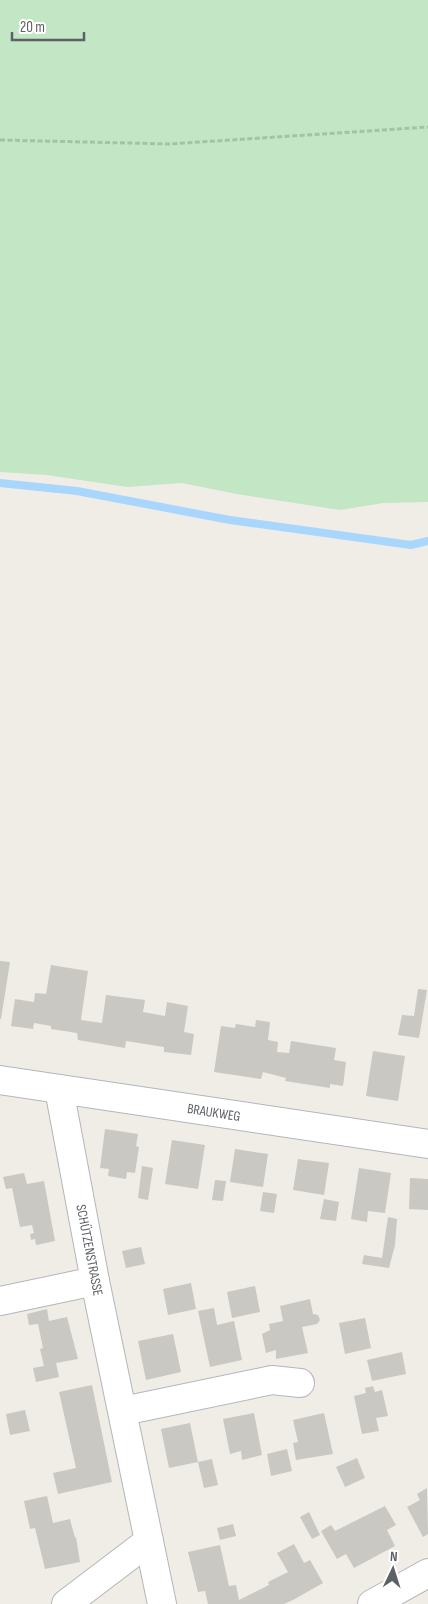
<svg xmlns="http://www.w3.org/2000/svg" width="428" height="1604" font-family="'Sofia Sans Condensed',sans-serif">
<rect width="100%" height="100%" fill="#efede6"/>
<polygon fill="#c3e6c4" points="0,0 428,0 428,502 383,503 340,510 237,494 182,483 127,487 47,475 0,472"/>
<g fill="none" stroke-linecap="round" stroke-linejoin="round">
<polyline stroke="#a8d6fd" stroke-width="8" points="0,483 77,491 230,520 411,545 428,541"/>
</g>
<g fill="#cac8c3">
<polygon points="0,961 10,962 1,1019 0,1019"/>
<polygon points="51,965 88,971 81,1020 102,1023 106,995 145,1000 143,1012 165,1016 167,1002 188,1006 184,1032 194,1034 191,1055 164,1052 164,1047 126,1041 125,1048 78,1040 77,1033 51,1029 51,1026 34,1023 33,1029 11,1026 15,999 34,1002 35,993 46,994"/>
<polygon points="418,989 427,990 419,1038 398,1035 402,1015 414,1016"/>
<polygon points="256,1020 270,1022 268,1040 278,1042 277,1052 289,1053 291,1041 336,1048 334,1060 346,1062 343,1086 330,1084 330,1088 285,1081 286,1078 263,1072 261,1079 214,1072 221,1026 235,1028 236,1024 255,1027"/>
<polygon points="373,1051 405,1056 398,1101 366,1096"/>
<polygon points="105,1129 138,1134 136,1146 139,1147 135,1173 127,1172 126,1179 108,1176 109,1169 100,1168"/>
<polygon points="172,1140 205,1145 198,1189 165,1184"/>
<polygon points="235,1149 268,1154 263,1187 230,1182"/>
<polygon points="298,1159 329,1163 324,1195 293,1190"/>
<polygon points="142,1166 153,1168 148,1200 138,1198"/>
<polygon points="359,1168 391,1173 385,1213 368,1211 367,1222 351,1219"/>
<polygon points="24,1173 27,1184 44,1181 55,1241 36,1245 35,1239 31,1240 30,1234 34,1233 32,1225 20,1227 12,1188 6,1189 3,1177"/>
<polygon points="410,1178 428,1179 428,1210 409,1209"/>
<polygon points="215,1180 226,1181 223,1201 212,1200"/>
<polygon points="263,1192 277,1194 274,1213 260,1211"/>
<polygon points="324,1199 339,1202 336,1221 320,1219"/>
<polygon points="388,1217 397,1219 395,1245 389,1268 362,1264 364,1255 382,1258"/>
<polygon points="141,1247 145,1264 126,1268 122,1251"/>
<polygon points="191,1283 196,1309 168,1315 163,1289"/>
<polygon points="255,1286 260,1312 232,1318 227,1292"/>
<polygon points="310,1299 313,1314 318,1315 320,1320 317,1324 302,1327 308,1353 276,1359 276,1350 266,1353 262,1334 270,1330 269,1324 283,1321 280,1306"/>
<polygon points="214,1308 217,1325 234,1321 242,1360 210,1367 198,1311"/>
<polygon points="47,1309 49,1321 67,1317 78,1359 56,1363 59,1377 36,1382 33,1368 44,1366 40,1349 43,1348 38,1324 29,1325 27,1314"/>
<polygon points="365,1318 371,1348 345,1354 339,1323"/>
<polygon points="173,1334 181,1372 146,1380 138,1341"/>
<polygon points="402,1352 406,1374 372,1381 367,1360"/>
<polygon points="92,1385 112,1482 58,1494 53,1473 76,1468 59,1392"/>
<polygon points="373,1386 375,1392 382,1390 388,1416 376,1418 379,1431 362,1434 354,1396 366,1393 365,1388"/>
<polygon points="25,1410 30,1431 10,1435 6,1414"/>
<polygon points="254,1413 262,1455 242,1460 241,1451 230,1454 223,1419"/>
<polygon points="324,1413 333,1454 296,1460 293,1443 298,1442 293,1420"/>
<polygon points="190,1423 198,1462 169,1468 161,1429"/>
<polygon points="287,1449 292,1471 271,1476 267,1454"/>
<polygon points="357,1458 365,1478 345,1487 336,1467"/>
<polygon points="212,1459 218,1485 204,1488 198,1462"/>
<polygon points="427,1488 428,1534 423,1537 407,1507 420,1500 417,1494"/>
<polygon points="47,1496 53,1523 70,1519 75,1538 76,1537 80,1562 45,1569 35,1528 30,1529 24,1501"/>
<polygon points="385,1506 396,1525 387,1530 395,1546 354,1568 346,1554 337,1559 321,1531 331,1525 335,1531"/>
<polygon points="309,1512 320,1535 312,1539 300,1517"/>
<polygon points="233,1524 236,1536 220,1540 217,1528"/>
<polygon points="294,1544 304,1563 310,1560 323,1583 293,1600 284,1604 208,1604 205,1591 198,1592 188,1552 220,1545 229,1586 236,1585 239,1600 269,1585 268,1582 288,1572 277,1553"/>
</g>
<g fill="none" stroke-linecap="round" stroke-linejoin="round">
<defs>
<g id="minor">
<polyline points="0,1080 428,1144"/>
<polyline points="59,1089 95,1281 162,1604"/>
<polyline points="0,1301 95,1281"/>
<polyline points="123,1411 272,1380 300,1383"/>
<polyline points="66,1604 149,1541"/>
<polyline points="372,1604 428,1573"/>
</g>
</defs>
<use href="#minor" stroke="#b3b6ba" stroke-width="30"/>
<polyline stroke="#9dc6a9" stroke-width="3" stroke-dasharray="5 2.5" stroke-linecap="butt" points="0,140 170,144 428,127"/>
<use href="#minor" stroke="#fff" stroke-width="28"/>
</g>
<g text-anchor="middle" stroke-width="5" stroke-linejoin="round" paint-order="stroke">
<g font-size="14" fill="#5d6166" stroke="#fff">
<text transform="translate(214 1112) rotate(9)" y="5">BRAUKWEG</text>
<text transform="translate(90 1250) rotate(79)" y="5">SCHÜTZENSTRASSE</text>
</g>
</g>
<g transform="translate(393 1569) rotate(4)" stroke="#ffffff" stroke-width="4" paint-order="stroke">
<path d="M0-4L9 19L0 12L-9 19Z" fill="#5d6166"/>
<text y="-8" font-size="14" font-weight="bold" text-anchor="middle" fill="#5d6166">N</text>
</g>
<path d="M12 32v8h72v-8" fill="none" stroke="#5d6166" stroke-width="2.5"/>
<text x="20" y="32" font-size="15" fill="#5d6166" stroke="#ffffff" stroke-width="4" paint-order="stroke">20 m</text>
</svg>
